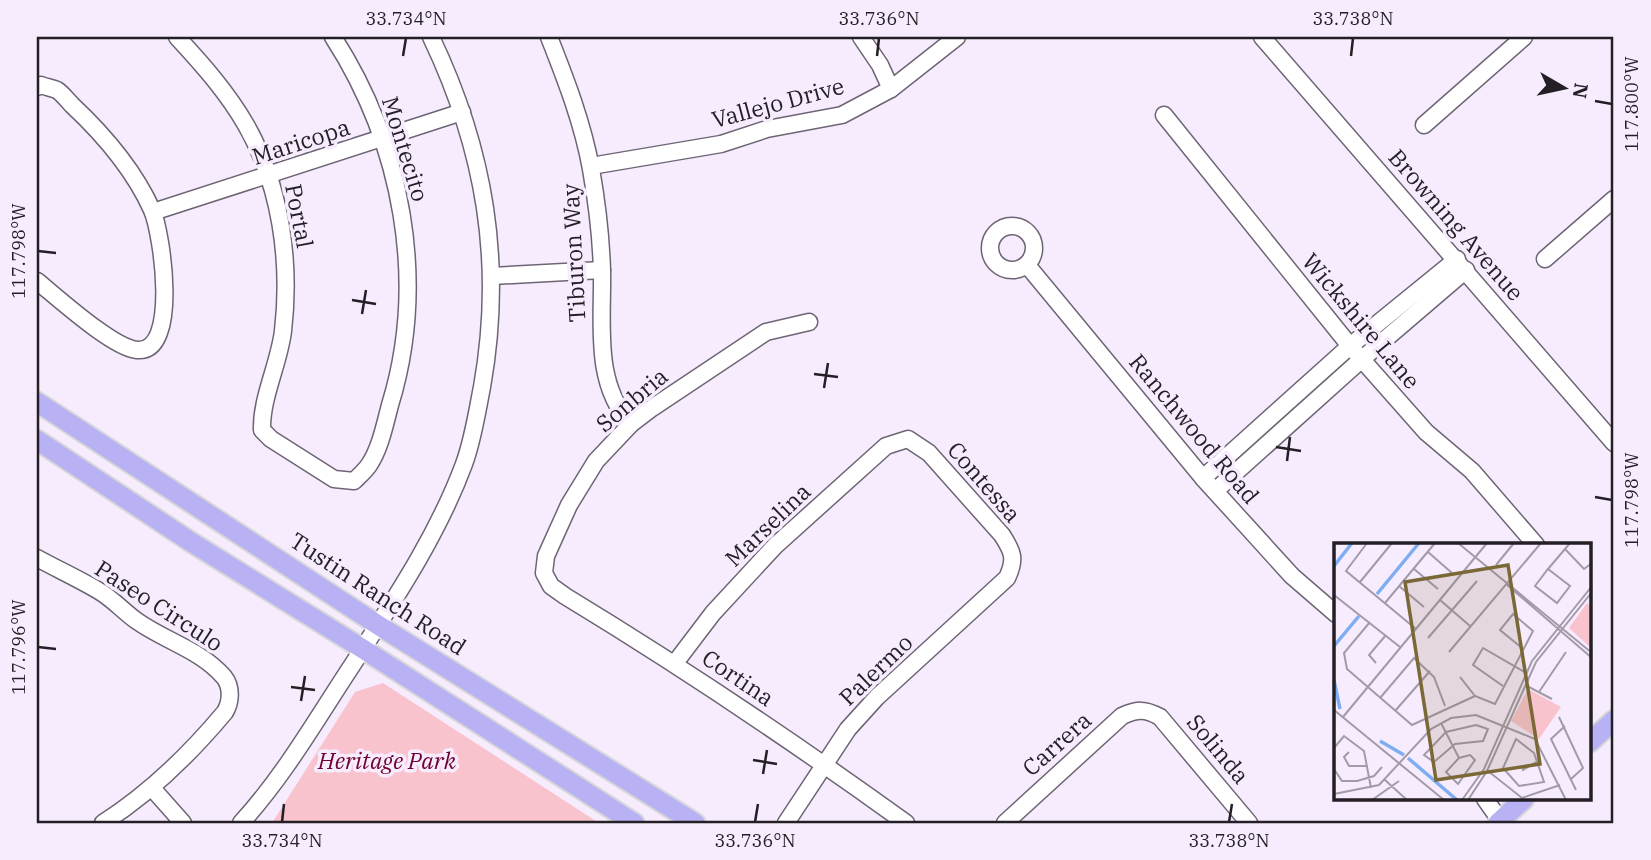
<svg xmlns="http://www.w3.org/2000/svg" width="1651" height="860" font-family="'IBM Plex Serif',serif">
<rect width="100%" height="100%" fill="#f7ecfe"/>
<polygon fill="#f9c3cd" points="383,683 599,823 272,823 355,692"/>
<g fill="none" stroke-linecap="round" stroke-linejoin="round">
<defs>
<g id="minor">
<path d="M 177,37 C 202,64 227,92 246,125 C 281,186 291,262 283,331 C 279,364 261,398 262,430 L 271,439 L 334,479 L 354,481 C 359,476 365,471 369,465 C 380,449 385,424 390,405 C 428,281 402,144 333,37"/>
<path d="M 549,37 C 566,80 583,124 591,169 C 597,203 601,237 602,271 C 603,323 593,383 631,424"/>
<polyline points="861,37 880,65 891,89"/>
<polyline points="1262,37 1614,443"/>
<path d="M 37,87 L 41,85 C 46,87 52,88 57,90 C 62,93 67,100 72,105 C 104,135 134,170 152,210 C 162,233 180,354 137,350 C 113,348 58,298 37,281"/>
<polyline points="1164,115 1350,346 1426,432 1472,471 1536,545"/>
<polyline points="1424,125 1524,37"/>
<polyline points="591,166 721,144 767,129 842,115 891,89 957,37"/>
<polyline points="153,212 462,112"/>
<circle cx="1012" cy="248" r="22"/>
<polyline points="1545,259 1614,199"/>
<polyline points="1027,265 1203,478 1292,576 1336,614"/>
<polyline points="492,276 602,270"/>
<path d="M 809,322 L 766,332 L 652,408 L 631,424 L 596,461 L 569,505 L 546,556 L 544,573 L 551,586 L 565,596 C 682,667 795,743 906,823"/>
<polyline points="1203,478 1350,346 1457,259"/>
<polyline points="1215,491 1362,359 1466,270"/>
<path d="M 37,558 C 57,569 79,579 99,591 C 113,599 124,612 137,621 C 165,641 201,650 224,677 C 232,687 231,702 225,712 C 189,755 150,793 103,823"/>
<path d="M 675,663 L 713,613 L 775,546 L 886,446 L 908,439 L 929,453 L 1002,535 C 1013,552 1016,559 1007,578 L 877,697 L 848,729 L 786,823"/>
<polyline points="152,788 183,823"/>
<polyline points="1485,799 1502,823"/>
<path d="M 241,823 C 284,776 316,720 351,667 C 392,603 437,537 464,464 C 473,440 477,412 482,387 C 504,263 485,150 431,37"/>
<path d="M 1005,823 L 1122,716 C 1138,709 1145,709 1160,717 L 1249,823"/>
</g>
<g id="major">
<polyline points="37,402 378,625 695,823"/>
<polyline points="37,440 191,542 363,649 634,823"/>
<polyline points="1590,742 1614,720"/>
<polyline points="1498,823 1524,799"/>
</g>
</defs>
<use href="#minor" stroke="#6e6574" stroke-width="19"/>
<use href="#major" stroke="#d7d7d8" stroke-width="23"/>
<use href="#minor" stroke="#fff" stroke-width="16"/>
<use href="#major" stroke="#b8b2f4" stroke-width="19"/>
</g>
<path fill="none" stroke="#231f25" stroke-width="2.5" d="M 403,56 L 406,38M 877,56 L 879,38M 1351,56 L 1353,38M 1595,101 L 1612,104M 38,251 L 56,253M 352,300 L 376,304M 362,314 L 366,290M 814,374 L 838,377M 824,388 L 828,363M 1276,447 L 1301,451M 1287,461 L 1290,437M 1595,497 L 1612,500M 38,647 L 56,649M 291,687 L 315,690M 301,701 L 305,676M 753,760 L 777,764M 763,774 L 767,750M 282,822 L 284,804M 755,822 L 758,804M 1229,822 L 1232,804"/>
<g text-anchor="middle" stroke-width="7" stroke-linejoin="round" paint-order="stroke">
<g font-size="23" fill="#231f25" stroke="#f7ecfe">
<text transform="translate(778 103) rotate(-15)" y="8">Vallejo Drive</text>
<text transform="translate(301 142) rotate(-18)" y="8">Maricopa</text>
<text transform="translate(405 149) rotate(73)" y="8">Montecito</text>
<text transform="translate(299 216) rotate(79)" y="8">Portal</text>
<text transform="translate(1456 225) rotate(49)" y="8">Browning Avenue</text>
<text transform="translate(574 253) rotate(-93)" y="8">Tiburon Way</text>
<text transform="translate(1361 321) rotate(50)" y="8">Wickshire Lane</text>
<text transform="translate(632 400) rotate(-40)" y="8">Sonbria</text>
<text transform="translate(1194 429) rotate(50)" y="8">Ranchwood Road</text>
<text transform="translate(984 482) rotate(49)" y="8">Contessa</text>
<text transform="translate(768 525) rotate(-44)" y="8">Marselina</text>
<text transform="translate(378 594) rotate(33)" y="8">Tustin Ranch Road</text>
<text transform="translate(159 606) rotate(33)" y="8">Paseo Circulo</text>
<text transform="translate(876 670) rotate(-44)" y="8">Palermo</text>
<text transform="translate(738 678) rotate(34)" y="8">Cortina</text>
<text transform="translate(1057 744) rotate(-42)" y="8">Carrera</text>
<text transform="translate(1218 749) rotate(50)" y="8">Solinda</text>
</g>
<g font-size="23" font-style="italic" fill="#70002e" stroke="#f7ecfe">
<text x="387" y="769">Heritage Park</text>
</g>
</g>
<g transform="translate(1334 543)">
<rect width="257" height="257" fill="#f7ecfe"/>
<path d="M 253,60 L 257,63 L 257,105 L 235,85 ZM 194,146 L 227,164 L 205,196 L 177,178 Z" fill="#f9c3cd"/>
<path fill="none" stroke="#7eaef1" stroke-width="3.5" d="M 0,23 L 18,0M 43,51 L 85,0M 0,103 L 25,73M 0,137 L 6,166M 46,198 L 70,212M 74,215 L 123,257"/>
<path fill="none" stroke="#a29aa7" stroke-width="2" d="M 33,0 L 12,28 L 82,86M 124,0 L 258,110M 231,6 L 250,26 L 258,20M 94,9 L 118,30M 162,22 L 180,0M 80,26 L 104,46M 214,26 L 236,43 L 223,60 L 201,43 L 214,26 L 231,6 L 236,0M 26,39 L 58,0M 172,41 L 258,115M 65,43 L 90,64M 0,52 L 66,104M 106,57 L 136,83M 51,60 L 101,0M 36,79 L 10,110 L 13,126 L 78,182 L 141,153M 94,95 L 143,38M 115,109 L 207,0M 42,120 L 35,112 L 52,92M 126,134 L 141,153 L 161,161 L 199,88 L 179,71 L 166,87 L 188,105M 191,142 L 218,156M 169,143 L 139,122 L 149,105 L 192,130M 205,149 L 232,109M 46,155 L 80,115 L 100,134 L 111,163M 0,167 L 110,257M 61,168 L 96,128M 9,174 L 153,0M 225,174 L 249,225 L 236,237M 107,180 L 125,215M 142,182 L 154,186 L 149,198 L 121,201 L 100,219 L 90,212 L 112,189 ZM 231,183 L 217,196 L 242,247M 182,196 L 200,210 L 210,239 L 185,243 L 169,225 ZM 0,205 L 10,193 L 30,208 L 37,245M 15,209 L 10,214 L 15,223 L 33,223M 136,212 L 141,217 L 124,241 L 112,229 L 125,215 ZM 197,222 L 188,224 L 189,227 L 204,218M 0,226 L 8,238 L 23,238 L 40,233 L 48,224M 154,228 L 188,255 L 226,242M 51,237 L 73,257M 0,251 L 45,242 L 97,186 L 117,175 L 142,172 L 201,196 L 232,257M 38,257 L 65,238M 128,257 L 150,226 L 198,118 L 258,43M 134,257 L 153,228 L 202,119 L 258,49"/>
<path fill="#7a6836" fill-opacity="0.15" stroke="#7a6836" stroke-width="3.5" d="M 174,22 L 206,221 L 102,237 L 71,39 Z"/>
<rect width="257" height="257" fill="none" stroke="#231f25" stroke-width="3.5"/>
</g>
<rect width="1651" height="860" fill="none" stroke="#f7ecfe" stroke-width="77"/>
<g transform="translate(1564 88) rotate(99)" stroke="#f7ecfe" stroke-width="5" paint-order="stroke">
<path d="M0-5L12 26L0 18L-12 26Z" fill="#231f25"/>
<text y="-10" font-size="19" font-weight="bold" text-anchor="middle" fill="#231f25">N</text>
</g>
<rect x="38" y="38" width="1574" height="784" fill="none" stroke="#231f25" stroke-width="2.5"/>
<g font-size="18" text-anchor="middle" fill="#231f25">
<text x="406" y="25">33.734°N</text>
<text x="879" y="25">33.736°N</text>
<text x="1353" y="25">33.738°N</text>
<text transform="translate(1632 104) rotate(-90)" y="6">117.800°W</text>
<text transform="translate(19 251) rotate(-90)" y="6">117.798°W</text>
<text transform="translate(1632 500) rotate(-90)" y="6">117.798°W</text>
<text transform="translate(19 647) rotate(-90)" y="6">117.796°W</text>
<text x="282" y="847">33.734°N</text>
<text x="755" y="847">33.736°N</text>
<text x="1229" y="847">33.738°N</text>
</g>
</svg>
